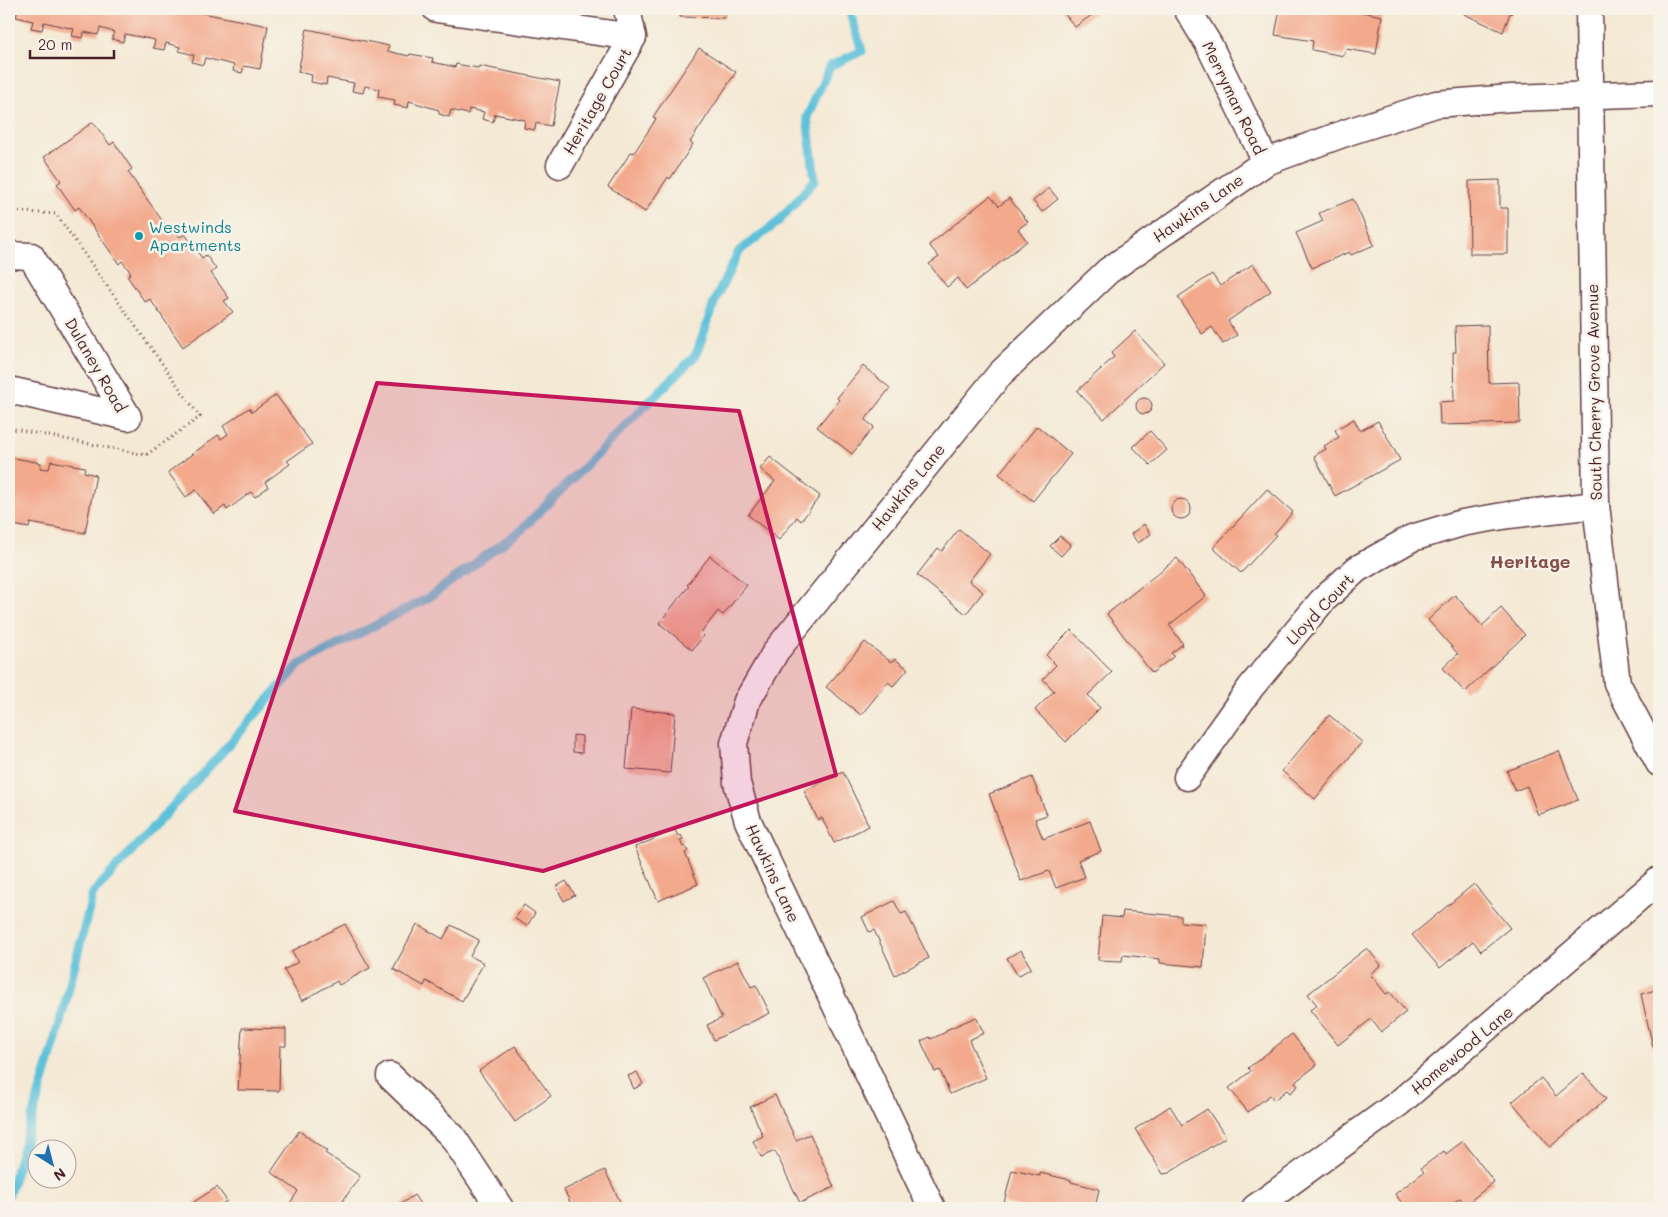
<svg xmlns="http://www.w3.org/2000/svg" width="1668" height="1217" font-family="Mali,sans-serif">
<rect width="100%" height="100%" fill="#f7f3e8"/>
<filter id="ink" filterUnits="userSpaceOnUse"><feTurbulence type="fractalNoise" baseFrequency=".02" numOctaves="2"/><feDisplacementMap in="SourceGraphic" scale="10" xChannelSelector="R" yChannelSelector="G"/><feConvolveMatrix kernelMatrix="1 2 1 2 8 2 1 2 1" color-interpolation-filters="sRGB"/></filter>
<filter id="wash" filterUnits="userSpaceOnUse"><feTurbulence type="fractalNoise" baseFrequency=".0096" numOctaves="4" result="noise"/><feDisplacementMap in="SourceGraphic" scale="20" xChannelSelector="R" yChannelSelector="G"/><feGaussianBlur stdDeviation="1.12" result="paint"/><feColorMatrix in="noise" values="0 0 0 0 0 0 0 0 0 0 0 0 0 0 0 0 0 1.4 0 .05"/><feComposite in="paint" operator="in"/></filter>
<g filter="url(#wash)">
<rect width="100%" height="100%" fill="#f4e9d4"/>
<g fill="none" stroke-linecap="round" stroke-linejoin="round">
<polyline stroke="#5dc1da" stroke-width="9" points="9,1194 56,1039 93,893 217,758 299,665 428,598 521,530 696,355 716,298 739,251 777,223 815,180 807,117 830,66 862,51 849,9"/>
</g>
<g id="blocks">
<g fill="#f3a98c">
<polygon points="18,9 188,9 187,10 268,26 260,69 244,66 242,73 233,71 234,65 205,58 203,65 192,62 194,55 179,51 180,47 166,43 164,50 153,48 155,40 125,34 123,42 112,39 114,32 100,28 98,35 84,32 83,38 72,36 74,29 44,22 42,30 31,28 33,21 16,17"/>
<polygon points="680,9 725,9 725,18 680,17"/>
<polygon points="1061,9 1100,9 1075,27"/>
<polygon points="1280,9 1356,9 1356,11 1382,16 1376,54 1346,49 1344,56 1312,50 1313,41 1275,35"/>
<polygon points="1462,9 1514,9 1511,14 1510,13 1503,32 1464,14 1466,10"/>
<polygon points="307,29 389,46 387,51 409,56 410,54 433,58 432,62 455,67 456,64 478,68 479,66 560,82 551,126 536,123 535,130 524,128 525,120 495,114 493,122 482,119 484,112 469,109 468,114 451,110 449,117 439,114 439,110 409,101 408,108 394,105 395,100 378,97 379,89 365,86 363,93 352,91 354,83 327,78 326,85 311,82 312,75 298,72"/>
<polygon points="699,48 736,72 690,142 693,144 670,179 668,177 645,212 608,187 631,152 634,153 656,119 653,117"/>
<polygon points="93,122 110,145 114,142 132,169 128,172 168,229 172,226 180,237 185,234 202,258 206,255 216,269 211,273 229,298 224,301 233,312 183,347 150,299 145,302 127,276 131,273 122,261 119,264 79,207 75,210 57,184 61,181 44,157"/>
<polygon points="1500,180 1500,208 1508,208 1508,254 1470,254 1469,181"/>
<polygon points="1049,188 1058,199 1042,212 1033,201"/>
<polygon points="990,196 999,206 1009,198 1028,222 1018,229 1027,241 966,290 958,278 947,287 929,264 939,257 929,245"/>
<polygon points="1353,199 1374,245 1351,255 1349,252 1312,268 1296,233 1323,221 1319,213"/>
<polygon points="1253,264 1271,291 1228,321 1237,335 1223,344 1212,327 1202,334 1178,297 1212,274 1220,286"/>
<polygon points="1488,325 1489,383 1519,382 1520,423 1440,425 1439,402 1454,401 1453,352 1456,352 1455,326"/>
<polygon points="1135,331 1164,363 1104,419 1077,391 1114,357 1111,353"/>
<polygon points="863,366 890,388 865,420 874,427 852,454 817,427 839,400 837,398"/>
<polygon points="276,395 312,444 287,461 290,464 265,482 268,487 255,497 251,492 227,510 225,506 214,514 196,490 186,497 168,472 218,435 221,439 228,434 223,426 249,408 252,412"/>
<circle cx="1144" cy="406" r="8"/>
<polygon points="1354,419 1360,431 1378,421 1400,460 1335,496 1314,456 1326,449 1324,446 1339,437 1335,430"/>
<polygon points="1037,426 1071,454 1033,501 999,474"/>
<polygon points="1150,431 1167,450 1150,465 1133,447"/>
<polygon points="9,457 41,463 40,468 48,469 49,469 51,461 85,467 84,472 96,475 85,533 30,523 29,528 9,524"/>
<polygon points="770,457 820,496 801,521 797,517 779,540 748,515 775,481 760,469"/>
<polygon points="1267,489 1293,512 1274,534 1276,535 1241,573 1213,548"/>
<circle cx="1181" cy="509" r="10"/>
<polygon points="1144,524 1151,534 1138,543 1131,534"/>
<polygon points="959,529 990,554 969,581 983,592 966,614 917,575 938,548 942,551"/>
<polygon points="1060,536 1071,545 1061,556 1050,546"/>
<polygon points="710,556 747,585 723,615 718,611 701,633 704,636 692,650 659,623 689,586 687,585"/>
<polygon points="1177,558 1206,596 1169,625 1183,644 1171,653 1174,656 1152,673 1107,614"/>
<polygon points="1455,595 1482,626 1501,608 1525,635 1465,692 1443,668 1458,654 1428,620"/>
<polygon points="1071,630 1112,672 1088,695 1100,708 1066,742 1035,710 1054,691 1043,679 1056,665 1046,655"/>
<polygon points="865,642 891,662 895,659 908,669 893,686 888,682 861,715 826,687"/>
<polygon points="631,709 675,713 670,773 626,769"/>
<polygon points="1329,715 1362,742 1315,799 1282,771"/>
<polygon points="573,735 582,736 582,753 573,752"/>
<polygon points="1559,751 1578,800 1538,815 1527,786 1515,791 1507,771"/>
<polygon points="843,772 869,826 834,843 822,818 818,820 804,791"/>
<polygon points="1032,777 1047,815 1035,819 1043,839 1090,821 1101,851 1078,860 1085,877 1056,888 1049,871 1021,881 989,794"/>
<polygon points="675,830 678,836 681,835 683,839 680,840 683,847 685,846 688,851 685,853 698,884 658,901 635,847"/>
<polygon points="566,881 575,895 564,901 556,887"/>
<polygon points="1474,884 1510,928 1481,951 1473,941 1440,968 1412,935"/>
<polygon points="894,901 901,914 906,912 929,958 895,975 874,930 869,932 862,917"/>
<polygon points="524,905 535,913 527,926 515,919"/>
<polygon points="1123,911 1181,916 1181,922 1206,924 1203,967 1160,963 1160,959 1123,955 1122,961 1098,960 1102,916 1122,918"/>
<polygon points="345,924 370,968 341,984 339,985 337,981 302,1001 284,970 298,962 292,951"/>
<polygon points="417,924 443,939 451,925 479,940 470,956 484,963 462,1001 426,981 424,986 393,969"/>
<polygon points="1367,948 1381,965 1370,974 1386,994 1390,992 1406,1012 1381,1032 1371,1019 1338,1045 1310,1010 1317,1005 1308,994"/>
<polygon points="1021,950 1031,968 1018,976 1007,958"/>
<polygon points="738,961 751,987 756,985 770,1013 714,1040 707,1025 722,1018 703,978"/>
<polygon points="1659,989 1659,1045 1653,1047 1641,994"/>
<polygon points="976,1017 984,1033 969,1040 986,1078 950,1094 940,1070 935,1072 921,1041 930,1037 931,1039 946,1032 946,1030"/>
<polygon points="242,1028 286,1029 286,1046 280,1046 279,1091 238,1090"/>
<polygon points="1292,1034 1317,1065 1295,1082 1298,1086 1290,1093 1287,1090 1274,1100 1270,1095 1248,1112 1229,1088 1251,1071 1248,1068"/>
<polygon points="515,1046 551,1096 515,1122 479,1071"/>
<polygon points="637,1072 643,1084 634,1089 628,1076"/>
<polygon points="1583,1073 1606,1099 1550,1147 1512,1102 1541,1078 1556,1096"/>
<polygon points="775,1095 796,1140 810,1134 834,1187 800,1203 775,1151 761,1157 753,1141 763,1136 750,1107"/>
<polygon points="1170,1106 1182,1125 1207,1109 1226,1137 1169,1173 1163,1174 1135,1129"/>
<polygon points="299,1131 327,1151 325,1153 360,1176 338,1208 324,1208 321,1206 320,1208 287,1208 298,1191 271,1172"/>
<polygon points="1463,1141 1494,1182 1465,1205 1460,1198 1446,1208 1406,1208 1395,1194 1424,1172 1421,1168 1444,1151 1446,1154"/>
<polygon points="605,1170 623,1208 573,1208 564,1190"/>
<polygon points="1012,1170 1040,1176 1040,1173 1071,1180 1071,1182 1099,1189 1095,1208 1025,1208 1004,1203"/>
<polygon points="217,1187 227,1201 215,1208 197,1208 194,1202"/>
<polygon points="414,1195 423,1208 395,1208"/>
</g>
</g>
</g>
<g filter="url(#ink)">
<use href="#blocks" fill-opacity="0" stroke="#643d44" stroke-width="1"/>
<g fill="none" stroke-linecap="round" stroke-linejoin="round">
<defs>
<g id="minor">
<polyline points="436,9 633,37"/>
<polyline points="1187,9 1209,45 1266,162"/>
<polyline points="1589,9 1596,505 1617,683 1659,763"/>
<polyline points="560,165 633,37 627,9"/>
<polyline points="9,255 31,256 128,417 9,390"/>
<polyline points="1187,777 1251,687 1322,601 1357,569 1412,538 1462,523 1509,515 1596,505"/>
<polyline points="390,1076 452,1136 500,1208"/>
<polyline points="932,1208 748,821 737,783 734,743 747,701 776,651 1000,374 1108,271 1266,162 1351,131 1436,104 1511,98 1659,93"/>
<polyline points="1255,1208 1399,1103 1659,880"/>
</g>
</defs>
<use href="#minor" stroke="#643d44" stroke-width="29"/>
<polyline stroke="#643d44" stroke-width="3" stroke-dasharray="1 4" stroke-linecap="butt" points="9,211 56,214 200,417 146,455 9,428"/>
<use href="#minor" stroke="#fff" stroke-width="26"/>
</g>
</g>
<path fill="#c2185b" fill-opacity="0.2" stroke="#c2185b" stroke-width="4" stroke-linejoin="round" d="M 377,383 L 739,411 L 836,775 L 543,871 L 235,811 Z"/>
<circle fill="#0f9aa8" stroke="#f7f3e8" stroke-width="2" cx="139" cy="236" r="5"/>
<g text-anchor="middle" stroke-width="5" stroke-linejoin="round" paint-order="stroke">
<g font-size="16" fill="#4a1f2b" stroke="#f7f3e8">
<text transform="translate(1234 98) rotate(64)" y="6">Merryman Road</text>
<text transform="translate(597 101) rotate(-60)" y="6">Heritage Court</text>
<text transform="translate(1198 208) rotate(-35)" y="6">Hawkins Lane</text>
<text transform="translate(96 365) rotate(60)" y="6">Dulaney Road</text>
<text transform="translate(1594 392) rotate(-91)" y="6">South Cherry Grove Avenue</text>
<text transform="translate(908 487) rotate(-51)" y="6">Hawkins Lane</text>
<text transform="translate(1320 609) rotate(-47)" y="6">Lloyd Court</text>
<text transform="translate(773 873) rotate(65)" y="6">Hawkins Lane</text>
<text transform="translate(1462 1050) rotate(-40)" y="6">Homewood Lane</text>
</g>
<g font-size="16" fill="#0d838f" stroke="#f7f3e8" text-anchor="start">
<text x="149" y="233">Westwinds<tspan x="149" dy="18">Apartments</tspan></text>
</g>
<g font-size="18" font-weight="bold" fill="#854f4d" stroke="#f7f3e8">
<text x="1530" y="568">Heritage</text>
</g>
</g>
<rect width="1668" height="1217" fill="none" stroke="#f7f3e8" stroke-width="30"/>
<g transform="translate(52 1164) rotate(144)"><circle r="24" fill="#f7f3e8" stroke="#b29e9c"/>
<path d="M0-4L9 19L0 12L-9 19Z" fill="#1f6fb2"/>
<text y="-8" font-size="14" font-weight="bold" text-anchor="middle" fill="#4a1f2b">N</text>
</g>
<path d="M30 50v8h84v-8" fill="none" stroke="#4a1f2b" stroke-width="2.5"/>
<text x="38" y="50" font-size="15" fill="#4a1f2b" stroke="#f7f3e8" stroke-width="4" paint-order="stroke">20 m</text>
</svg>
